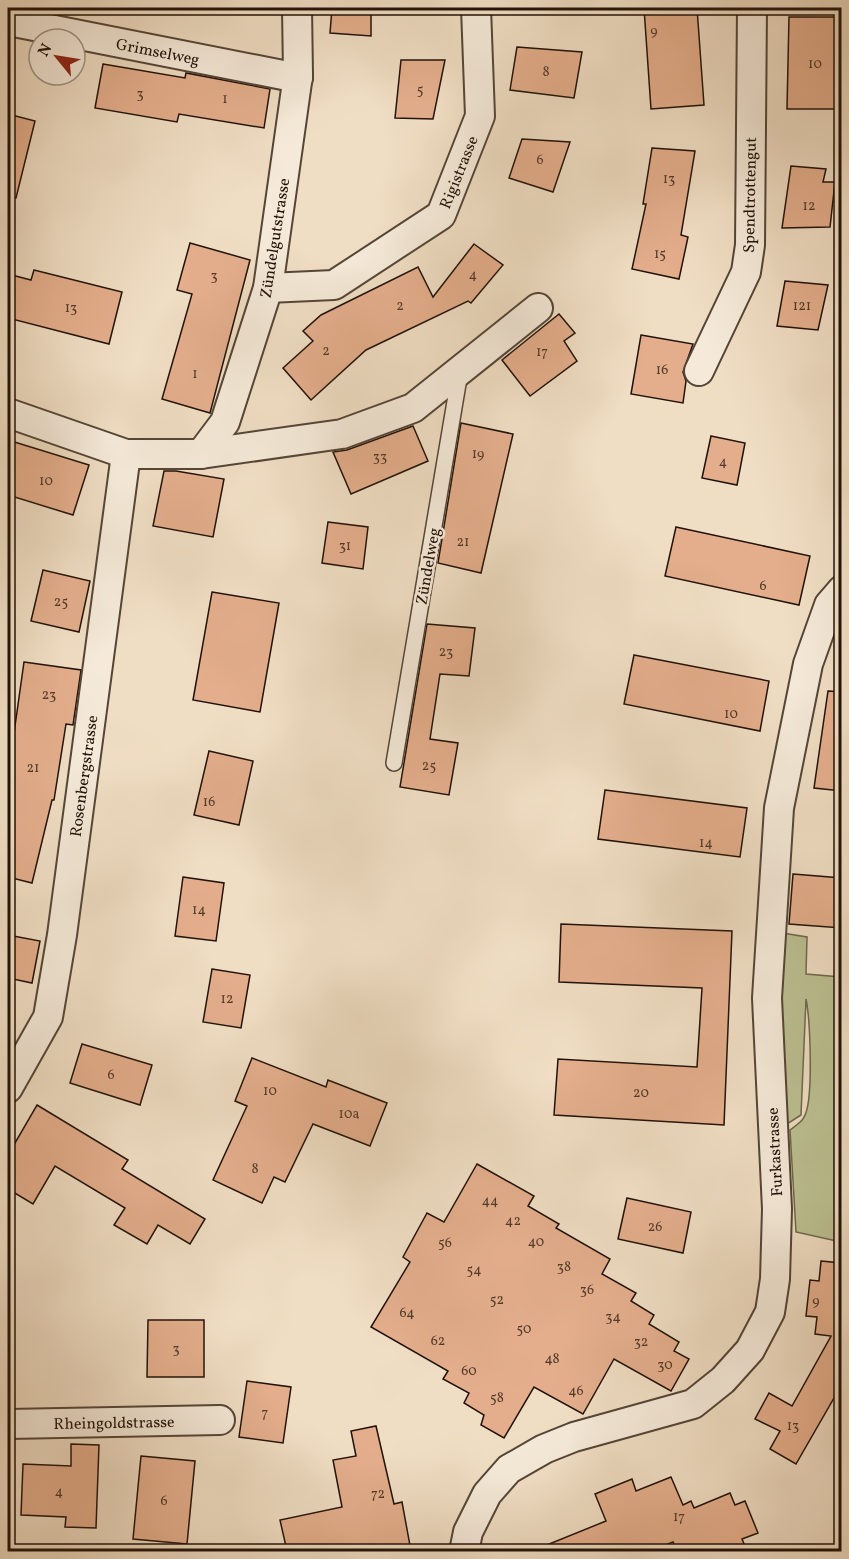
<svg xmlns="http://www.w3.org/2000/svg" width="849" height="1559" font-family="Vollkorn,serif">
<rect width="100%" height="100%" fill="#f0dec4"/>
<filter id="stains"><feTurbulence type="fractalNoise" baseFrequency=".00333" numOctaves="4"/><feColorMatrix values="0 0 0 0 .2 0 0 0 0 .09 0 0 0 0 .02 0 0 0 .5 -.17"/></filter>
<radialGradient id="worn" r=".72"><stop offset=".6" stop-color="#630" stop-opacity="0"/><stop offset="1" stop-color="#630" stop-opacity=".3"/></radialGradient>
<path fill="#bcc092" stroke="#6e694d" stroke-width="1.5" d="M 776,932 L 807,937 L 806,974 L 841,977 L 841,1242 L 796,1232 L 790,1130 C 794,1127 802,1122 804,1117 C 814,1101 810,1019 806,999 L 801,1115 L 784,1126 Z"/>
<g fill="#e4ae8c" stroke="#211208" stroke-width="1.5">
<polygon points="332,8 371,8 371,36 330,33"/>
<polygon points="644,8 697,8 704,105 651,109"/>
<polygon points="789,17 842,17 842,109 787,109"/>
<polygon points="517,47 582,52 574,98 510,90"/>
<polygon points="401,60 445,60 433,119 395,118"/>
<polygon points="103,64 185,78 186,73 270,89 264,128 179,114 177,122 95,108"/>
<polygon points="8,114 35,121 16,198 8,197"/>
<polygon points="522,139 570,142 553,192 509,178"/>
<polygon points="652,148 695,151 681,235 688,237 679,279 632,269 646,204 643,204"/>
<polygon points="791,166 826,169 823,182 835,182 830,227 782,228"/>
<polygon points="190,243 250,260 210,413 162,399 192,294 177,290"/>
<polygon points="474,244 503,265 471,303 468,301 366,350 311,400 283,368 313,341 303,331 321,315 418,267 433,297"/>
<polygon points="34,270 122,292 109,344 8,318 8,274 31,280"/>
<polygon points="785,281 828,285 818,330 777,326"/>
<polygon points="559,314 575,333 564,341 577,361 530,396 502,360"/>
<polygon points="641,335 693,344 683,372 686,381 683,403 631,394"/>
<polygon points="461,423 513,434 481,573 438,563"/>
<polygon points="413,426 428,461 351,494 333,452 347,450"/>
<polygon points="711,436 745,443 737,485 702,478"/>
<polygon points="8,440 89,465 73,515 8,495"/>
<polygon points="164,471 176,471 224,479 213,537 153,526"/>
<polygon points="328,522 368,527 363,569 322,563"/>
<polygon points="676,527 810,556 799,605 665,576"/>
<polygon points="43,570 90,581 79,632 31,621"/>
<polygon points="212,592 279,603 260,712 193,700"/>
<polygon points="427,624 475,628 469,676 440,674 430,739 458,743 449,795 400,787"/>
<polygon points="634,655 769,681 760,731 624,704"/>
<polygon points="24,662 81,670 73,725 66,724 54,800 52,800 32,883 8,877 8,732 14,733"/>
<polygon points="828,691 842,692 842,791 814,788"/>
<polygon points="209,751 253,761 239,825 194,815"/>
<polygon points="605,790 747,808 740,857 598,839"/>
<polygon points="793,874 842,878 842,928 789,924"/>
<polygon points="183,877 224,883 216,941 175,936"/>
<polygon points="561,924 732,931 724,1125 554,1115 558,1059 697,1067 702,988 559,982"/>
<polygon points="8,935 40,941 32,983 8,978"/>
<polygon points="212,969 250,975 241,1028 203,1022"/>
<polygon points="82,1044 152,1065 140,1105 70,1083"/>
<polygon points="252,1058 326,1087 328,1080 387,1103 370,1146 313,1124 285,1182 274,1177 262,1203 213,1180 247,1106 235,1101"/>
<polygon points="37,1105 128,1160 122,1169 205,1219 190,1244 158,1225 147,1244 114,1225 125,1208 55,1166 33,1204 8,1189 8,1155"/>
<polygon points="477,1164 534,1196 528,1206 559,1224 556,1228 610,1259 602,1274 636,1293 631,1301 654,1315 649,1324 679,1342 674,1351 689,1359 671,1391 614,1359 583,1414 534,1387 504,1438 481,1425 484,1415 464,1403 469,1393 443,1379 448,1371 371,1327 410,1262 403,1257 427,1213 444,1222"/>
<polygon points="627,1198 691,1212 683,1253 618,1239"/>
<polygon points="821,1261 842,1263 842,1384 796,1464 770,1449 780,1431 755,1419 769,1393 792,1406 831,1336 815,1334 817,1317 806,1316 810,1280 819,1281"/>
<polygon points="148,1320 204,1320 204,1377 147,1377"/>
<polygon points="247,1381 291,1387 283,1443 239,1437"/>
<polygon points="376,1426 394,1504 402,1502 411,1551 287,1551 280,1520 342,1507 333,1460 356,1456 351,1431"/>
<polygon points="71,1444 99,1445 96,1528 65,1527 66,1517 21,1515 23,1464 71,1466"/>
<polygon points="141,1456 195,1461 187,1544 133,1539"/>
<polygon points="671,1477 683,1505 691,1501 694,1508 730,1493 735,1505 745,1501 758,1533 742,1539 747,1551 677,1551 673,1542 650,1551 532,1551 606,1521 595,1494 632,1479 636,1491"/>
</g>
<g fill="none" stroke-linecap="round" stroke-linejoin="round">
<defs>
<polyline id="service" points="394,763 460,372"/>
<g id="minor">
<polyline points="19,23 298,78"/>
<polyline points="268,288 334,285 441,215 480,116 476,8"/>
<polyline points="699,371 746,272 750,245 752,8"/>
<polyline points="8,413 126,454 201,454 225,422 268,288 298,75 297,8"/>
<polyline points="201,454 342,434 413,408 538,308"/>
<polyline points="8,1088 48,1017 62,935 126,454"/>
<polyline points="8,1424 220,1420"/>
<polyline points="464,1552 468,1532 487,1494 509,1469 544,1449 574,1437 693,1404 723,1380 750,1350 770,1312 775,1279 777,1209 767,998 779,808 808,664 829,605 842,590"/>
</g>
</defs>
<use href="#service" stroke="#554537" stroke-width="18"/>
<use href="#minor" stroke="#554537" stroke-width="32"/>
<use href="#service" stroke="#f5ead9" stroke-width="15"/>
<use href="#minor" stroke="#f5ead9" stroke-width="28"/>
</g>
<g text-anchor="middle" stroke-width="5" stroke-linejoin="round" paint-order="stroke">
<g font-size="14" fill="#523929">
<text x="654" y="35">9</text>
<text x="815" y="68">10</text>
<text x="546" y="76">8</text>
<text x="420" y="94">5</text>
<text x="140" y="98">3</text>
<text x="225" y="103">1</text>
<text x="540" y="164">6</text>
<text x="669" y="183">13</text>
<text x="809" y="210">12</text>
<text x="660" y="258">15</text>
<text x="473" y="279">4</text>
<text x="214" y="280">3</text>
<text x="400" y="310">2</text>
<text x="802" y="310">121</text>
<text x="71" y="312">13</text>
<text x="326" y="355">2</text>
<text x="542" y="356">17</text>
<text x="662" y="374">16</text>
<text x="195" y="378">1</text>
<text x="478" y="458">19</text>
<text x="380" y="461">33</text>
<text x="723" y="466">4</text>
<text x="46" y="485">10</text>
<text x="463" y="546">21</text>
<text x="345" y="550">31</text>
<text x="763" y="590">6</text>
<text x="61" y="606">25</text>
<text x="446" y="656">23</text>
<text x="49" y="699">23</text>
<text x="731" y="718">10</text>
<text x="429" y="770">25</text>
<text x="33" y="772">21</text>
<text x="209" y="806">16</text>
<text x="706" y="847">14</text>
<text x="199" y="914">14</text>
<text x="227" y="1003">12</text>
<text x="111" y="1079">6</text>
<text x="270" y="1095">10</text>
<text x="641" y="1097">20</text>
<text x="349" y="1118">10a</text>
<text x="255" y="1173">8</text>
<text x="490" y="1205">44</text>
<text x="513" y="1225">42</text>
<text x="655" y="1231">26</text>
<text x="536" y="1246">40</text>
<text x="445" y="1247">56</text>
<text x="564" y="1271">38</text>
<text x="474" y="1274">54</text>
<text x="587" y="1294">36</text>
<text x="497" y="1304">52</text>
<text x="816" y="1305">9</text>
<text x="407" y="1317">64</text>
<text x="613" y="1321">34</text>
<text x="524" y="1333">50</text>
<text x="438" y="1345">62</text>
<text x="641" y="1346">32</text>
<text x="176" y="1353">3</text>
<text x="552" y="1363">48</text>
<text x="665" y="1369">30</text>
<text x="469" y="1375">60</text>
<text x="576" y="1395">46</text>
<text x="497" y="1402">58</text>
<text x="265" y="1417">7</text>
<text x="793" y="1430">13</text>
<text x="59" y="1496">4</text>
<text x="378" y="1498">72</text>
<text x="164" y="1505">6</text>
<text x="679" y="1521">17</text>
</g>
<g font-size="16" fill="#211208" stroke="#f5ead9">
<text transform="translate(158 51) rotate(11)" y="6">Grimselweg</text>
<text transform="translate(458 172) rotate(-68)" y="6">Rigistrasse</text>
<text transform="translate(749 195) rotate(-89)" y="6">Spendtrottengut</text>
<text transform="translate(274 238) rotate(-81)" y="6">Zündelgutstrasse</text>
<text transform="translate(427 566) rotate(-80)" y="6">Zündelweg</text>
<text transform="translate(83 776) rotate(-82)" y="6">Rosenbergstrasse</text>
<text transform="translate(774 1152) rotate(-93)" y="6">Furkastrasse</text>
<text transform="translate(114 1422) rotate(-1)" y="6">Rheingoldstrasse</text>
</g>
</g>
<rect width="849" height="1559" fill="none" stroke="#f0dec4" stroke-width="30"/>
<rect x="9" y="9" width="831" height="1541" fill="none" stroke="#211208" stroke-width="3"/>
<rect x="15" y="15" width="819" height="1529" fill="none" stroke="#211208" stroke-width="1.5"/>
<g transform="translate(57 57) rotate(300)"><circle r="28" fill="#f5ead9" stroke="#a09485" stroke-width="1.5"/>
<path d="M0-4.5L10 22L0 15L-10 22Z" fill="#8f2418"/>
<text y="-9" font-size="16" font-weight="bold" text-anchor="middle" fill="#211208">N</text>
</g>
<rect width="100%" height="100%" filter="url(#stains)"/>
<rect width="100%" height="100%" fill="url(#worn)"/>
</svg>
